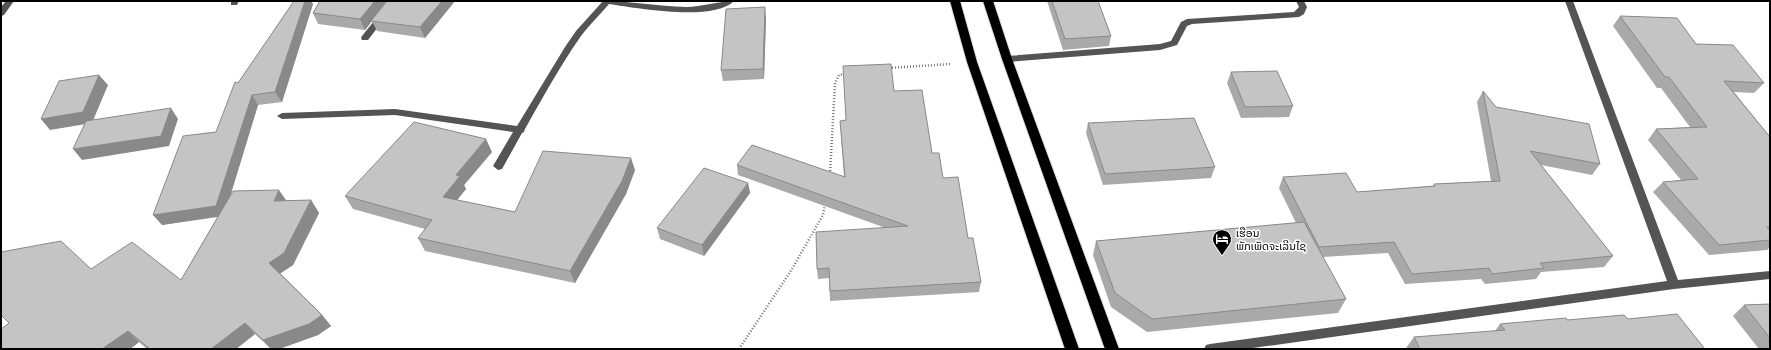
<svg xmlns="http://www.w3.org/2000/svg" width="1771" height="350" font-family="Poppins,'Noto Sans Lao',sans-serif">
<rect width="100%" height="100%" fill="#fff"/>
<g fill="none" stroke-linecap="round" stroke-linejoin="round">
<defs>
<g id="highway">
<polygon points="950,1 960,1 977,62 1079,349 1065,349 967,62"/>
<polygon points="983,1 993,1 1012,59 1119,349 1105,349 1002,59"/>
</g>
</defs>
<use href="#highway" stroke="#dbdbdb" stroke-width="2"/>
<g stroke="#767676" stroke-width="2.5" stroke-dasharray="1 2" stroke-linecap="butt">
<polyline points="889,68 950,64"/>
<polyline points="830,174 835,83 839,75 845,74"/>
<polyline points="739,349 792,269 823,215 825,204"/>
</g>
<g fill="#545454" fill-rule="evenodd">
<polygon points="6,1 14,1 4,15 1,16 1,7"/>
<polygon points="231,1 239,1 237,5 231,5"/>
<polygon points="390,1 398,1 368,40 362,40 361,38 362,36"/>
<path d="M 603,1 C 630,1 658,6 686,7 C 702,7 718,1 734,1 C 714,22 636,8 609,4 C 600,15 589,25 581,36 C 560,66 543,97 525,129 L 524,132 L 522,133 L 502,169 L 498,170 L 493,166 L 513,132 L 395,115 L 282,119 L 277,116 L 282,113 L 395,109 L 517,126 L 565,47 L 576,31 Z"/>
<polygon points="1296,1 1304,1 1307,7 1304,14 1299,17 1192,24 1187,26 1177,45 1160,50 1007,62 1003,59 1007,56 1160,44 1171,41 1181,22 1187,19 1294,12 1299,7"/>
<polygon points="1565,1 1573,1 1678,280 1770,271 1770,279 1674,289 1246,349 1204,349 1206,345 1210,344 1667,281"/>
</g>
<use href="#highway" fill="#000" fill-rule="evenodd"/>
</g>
<g fill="#a9a9a9">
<polygon points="294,1 311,1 313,4 282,102 258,105 230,197 286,201 311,200 319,213 293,265 280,273 322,315 331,326 318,335 279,349 271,349 255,334 236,349 147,349 139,342 130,349 1,349 91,269 181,280 218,216 162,225 216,132 238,83"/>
<polygon points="320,1 455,1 425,38 377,31 372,21 365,30 318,24 313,13"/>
<polygon points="1047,1 1098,1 1111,36 1109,46 1063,50"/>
<polygon points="1620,16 1696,44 1764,83 1754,93 1734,92 1770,137 1770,247 1767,250 1709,255 1653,192 1663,182 1681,180 1648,140 1656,129 1690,127 1661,88 1657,88 1613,26"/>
<polygon points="766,18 764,79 723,81 721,70"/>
<polygon points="1231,72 1293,106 1289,117 1241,118 1227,83"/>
<polygon points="894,91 932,153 968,238 981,282 979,292 830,301 829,278 818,279 817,269 883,227 738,175 737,165 844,177 840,121 846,121"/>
<polygon points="1483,91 1496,107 1600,164 1592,175 1541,165 1613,256 1604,267 1541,272 1536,279 1485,284 1481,279 1405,284 1388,253 1323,257 1346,299 1338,313 1147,332 1111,307 1093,255 1096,241 1296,223 1279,188 1283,177 1357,192 1433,186 1434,184 1491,181 1477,102"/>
<polygon points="1088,123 1215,167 1211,178 1103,185 1086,133"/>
<polygon points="492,152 464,185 466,189 457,200 515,212 635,170 626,194 575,283 425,251 418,238 425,229 353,209 345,196"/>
<polygon points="748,183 750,193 704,256 660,239 657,228"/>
<polygon points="1770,304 1770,349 1759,349 1733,316 1744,305"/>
<polygon points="1628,319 1705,349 1407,349 1406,348 1414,337 1495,331 1500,324 1567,320"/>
</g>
<g fill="#898989">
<polygon points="305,1 311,1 313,4 282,102 275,92"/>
<polygon points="375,1 388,1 371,21 372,21 365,30 360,19"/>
<polygon points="442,1 455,1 425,38 420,27"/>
<polygon points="765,7 766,18 764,79 763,69"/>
<polygon points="99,75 108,85 92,123 50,130 41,119"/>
<polygon points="252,95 258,105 224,216 162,225 153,215"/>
<polygon points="171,108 178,119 169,146 82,160 73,149"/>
<polygon points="486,139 492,152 464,185 466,189 449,210 443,197 456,175"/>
<polygon points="631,158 635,170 626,194 575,283 570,271"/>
<polygon points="748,183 750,193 704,256 702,245"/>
<polygon points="279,190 288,203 274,201"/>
<polygon points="311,200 319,213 293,265 278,275 269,263"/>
<polygon points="322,315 331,326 318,335 279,349 271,349 263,340"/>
<polygon points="245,323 255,334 236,349 211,349"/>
<polygon points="128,331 139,342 130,349 102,349"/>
</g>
<g fill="#c4c4c4" stroke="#898989">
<polygon points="294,1 305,1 275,92 252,95 216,206 153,215 183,136 216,132 235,82 238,83"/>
<polygon points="320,1 375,1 360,19 313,13"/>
<polygon points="387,1 442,1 420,27 371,21"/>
<polygon points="1052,1 1098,1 1111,36 1065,39"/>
<polygon points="765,7 763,69 721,70 726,9"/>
<polygon points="1620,16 1677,18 1696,44 1733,45 1764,83 1724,81 1770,137 1770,227 1767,227 1770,231 1770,240 1719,245 1663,182 1698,179 1656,129 1707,127 1669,77 1665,77"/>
<polygon points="891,64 894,91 922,90 932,153 939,153 943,178 958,177 968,238 973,238 981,282 830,291 829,268 817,269 816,232 908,226 737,165 752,145 845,177 840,121 846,120 843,66"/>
<polygon points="1277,71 1293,106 1245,107 1231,72"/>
<polygon points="99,75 83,112 41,119 59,81"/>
<polygon points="1483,91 1496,107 1589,124 1600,164 1530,151 1613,256 1540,263 1544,268 1492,274 1489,268 1412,274 1394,242 1319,247 1283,177 1346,173 1357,192 1435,186 1434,184 1500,181"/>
<polygon points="171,108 161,136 73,149 86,121"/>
<polygon points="1194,118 1215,167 1105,174 1088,123"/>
<polygon points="414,122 486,139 456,175 460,176 443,197 515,212 543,151 631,158 622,181 570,271 418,238 432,220 345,196"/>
<polygon points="704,168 748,183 702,245 657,228"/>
<polygon points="279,190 274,201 311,200 284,253 269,263 322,315 309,324 263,340 245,323 211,349 150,349 128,331 102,349 1,349 1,329 9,323 1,315 1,252 61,241 91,269 132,242 181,280 233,191"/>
<polygon points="1304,222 1346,299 1152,319 1115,293 1096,241"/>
<polygon points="1770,304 1770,338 1744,305"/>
<polygon points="1677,314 1705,349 1420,349 1414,337 1505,330 1500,324 1566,318 1567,320 1624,315 1628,319"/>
</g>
<defs>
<symbol id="hotel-pin" viewBox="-11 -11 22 30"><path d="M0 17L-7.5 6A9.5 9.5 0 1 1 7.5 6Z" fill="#000" stroke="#fff"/><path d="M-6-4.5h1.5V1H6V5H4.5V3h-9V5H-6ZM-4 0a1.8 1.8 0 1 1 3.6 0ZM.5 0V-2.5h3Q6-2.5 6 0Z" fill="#fff"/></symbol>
</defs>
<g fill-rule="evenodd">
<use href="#hotel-pin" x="1211" y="228" width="22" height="30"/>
</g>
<g text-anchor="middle" stroke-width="3" stroke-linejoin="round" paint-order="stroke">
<g font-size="11" fill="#000" stroke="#fff" text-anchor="start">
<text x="1236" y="237">ເຮືອນ<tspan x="1236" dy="13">ພັກເພັດຈະເລີນໄຊ</tspan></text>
</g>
</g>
<rect width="1771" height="350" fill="none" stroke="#000000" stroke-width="4"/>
</svg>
